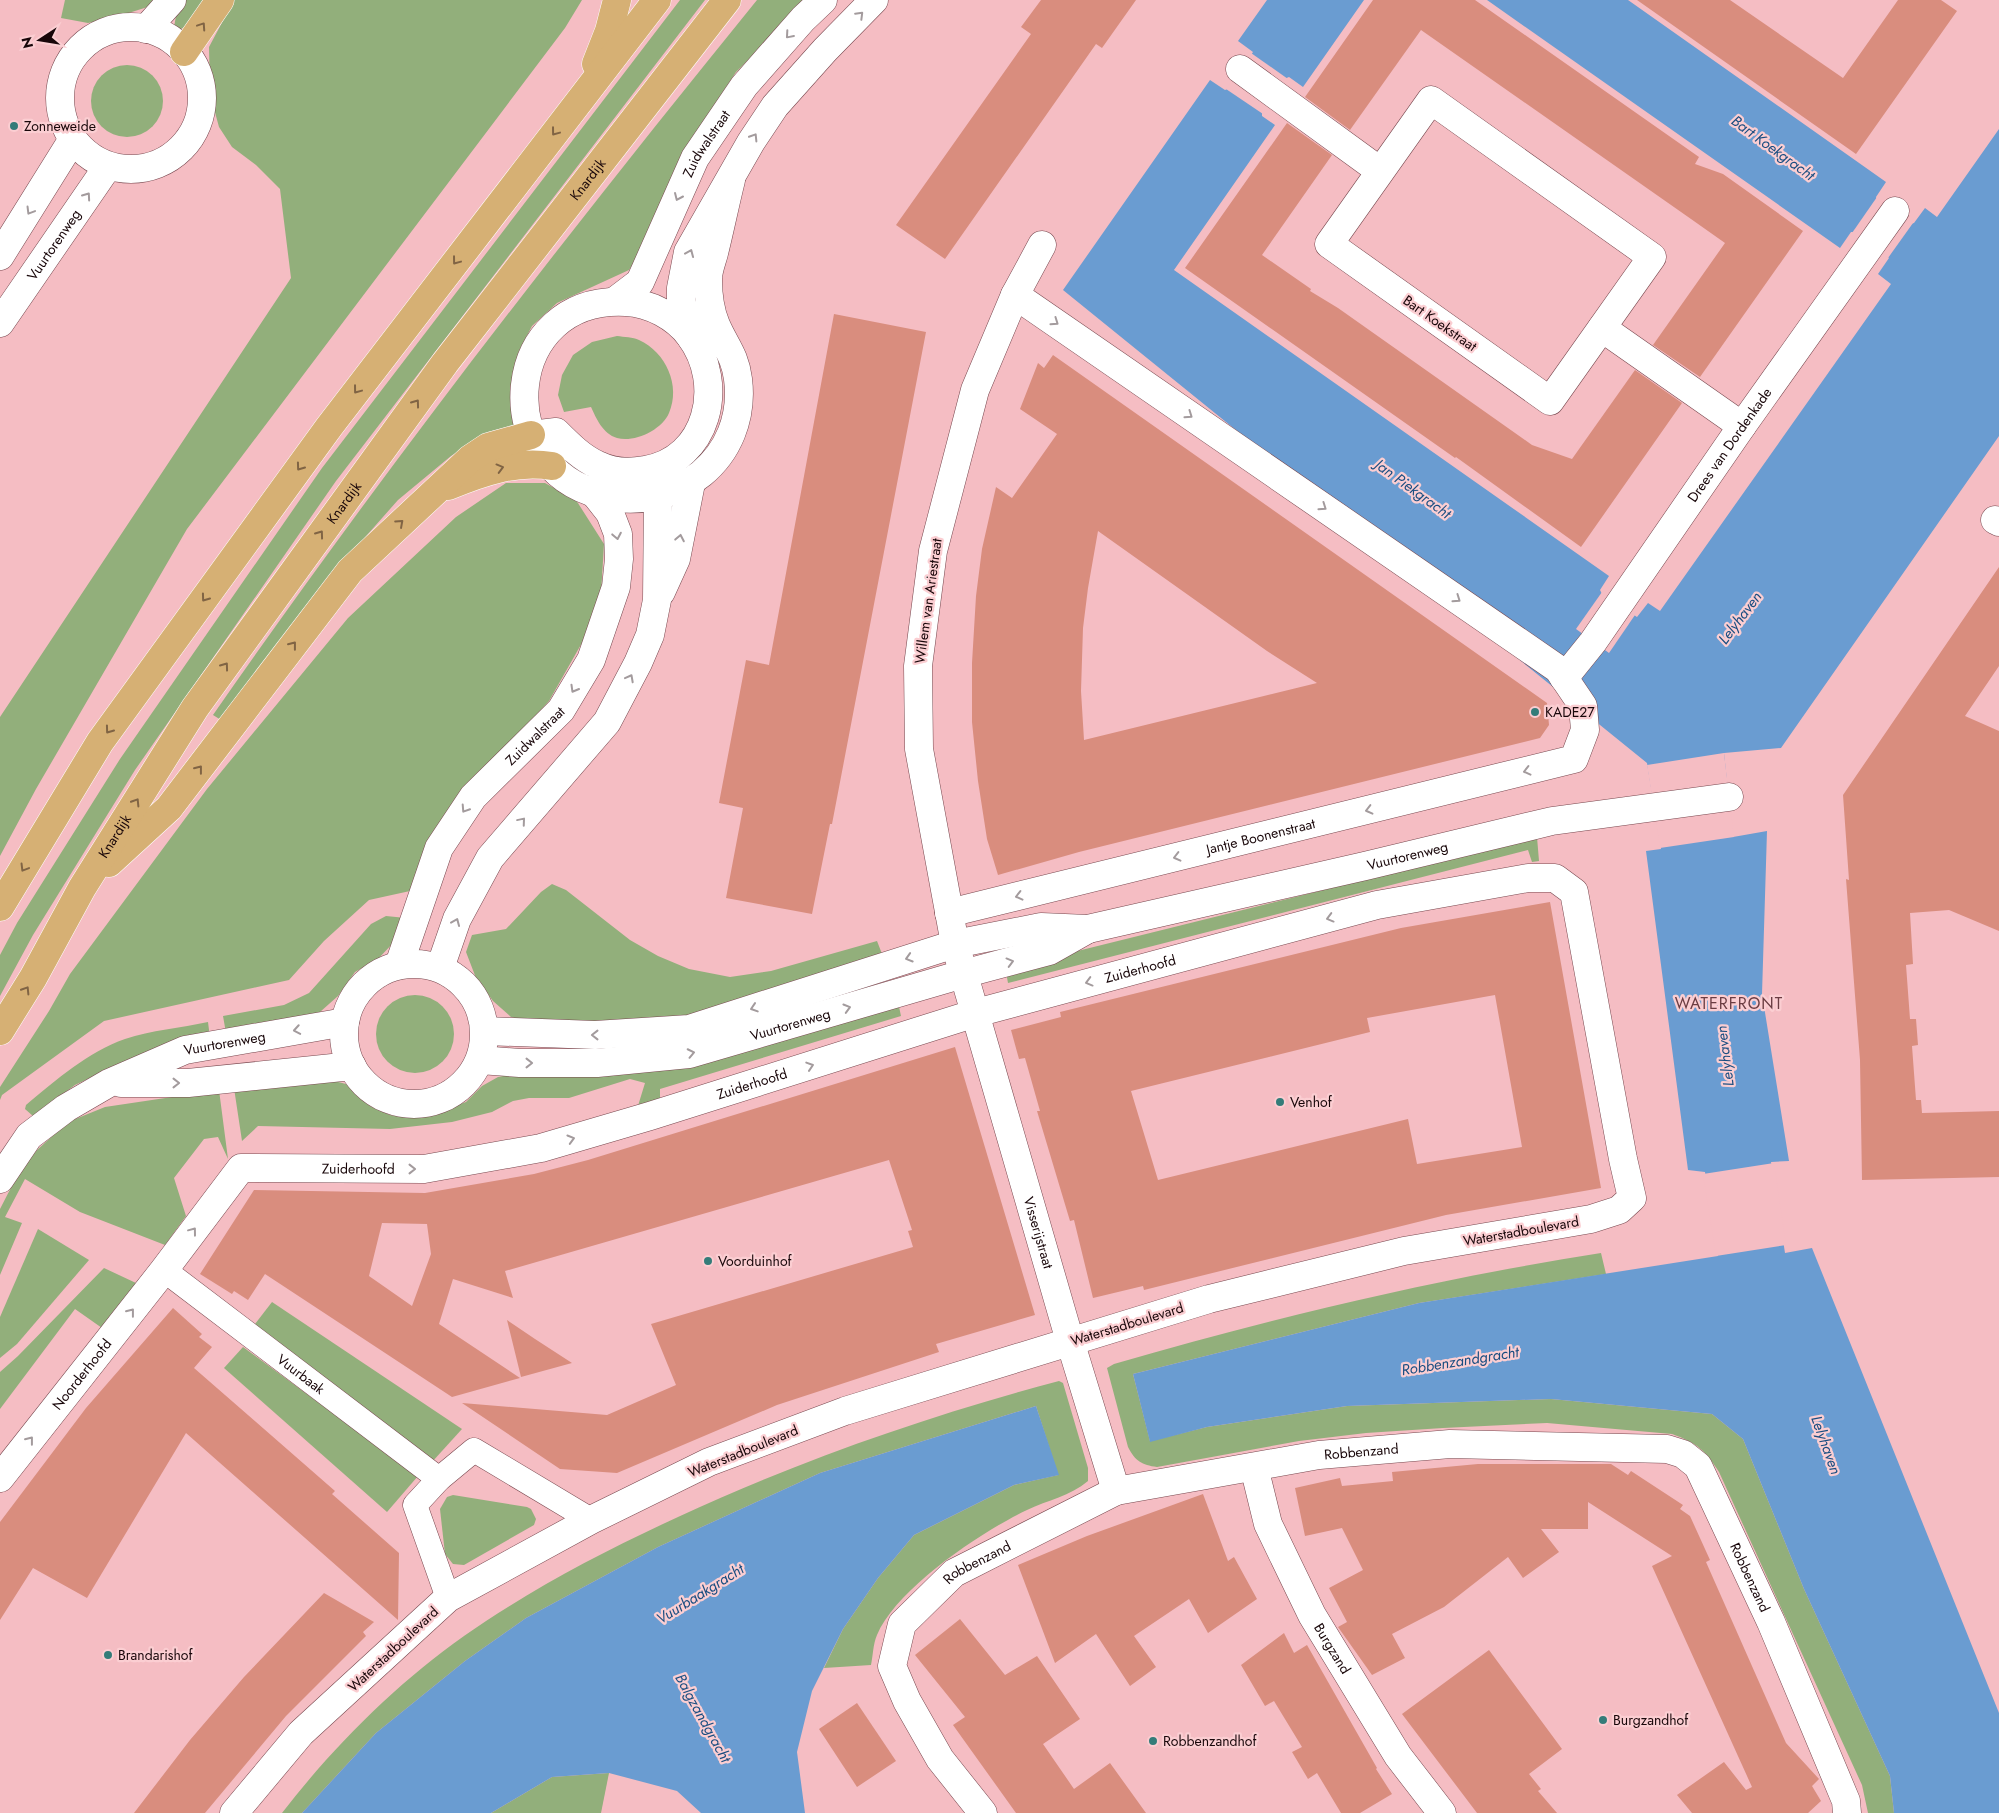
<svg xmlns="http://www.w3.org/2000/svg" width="1999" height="1813" font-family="Jost,sans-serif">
<rect width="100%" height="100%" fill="#f5bdc3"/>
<g fill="#92af7b">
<polygon points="65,0 157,0 154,5 119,16 88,23 61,18"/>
<polygon points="185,0 205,0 187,26 179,30 174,27 176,16"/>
<polygon points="234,0 582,0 565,28 187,529 36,789 0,856 0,717 291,278 280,189 256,165 232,147 219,127 210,94 209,47"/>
<polygon points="680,0 705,0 336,481 135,770 33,935 0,996 0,955 17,923 120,759 322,468"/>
<path d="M 757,0 L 810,0 L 736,72 L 687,147 L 644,247 L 629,270 L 557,303 L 532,326 L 519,351 L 510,388 L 514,425 L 488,432 L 451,456 L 398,500 L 360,543 L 221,720 L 213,715 C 384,469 568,233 757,0 Z"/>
<circle cx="127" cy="101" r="36"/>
<path d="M 617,336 C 624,337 633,337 639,340 C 666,352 681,386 669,413 C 662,430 634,443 617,438 C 603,434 596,418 591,407 L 564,412 L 558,395 L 562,375 L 573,355 L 592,342 Z"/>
<polygon points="506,483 545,483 576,500 604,544 600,611 549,701 458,800 410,891 369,900 324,941 289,980 104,1021 2,1095 0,1100 0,1087 49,1011 70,974 207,789 348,618 456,517"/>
<polygon points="1537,837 1539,861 1532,862 1528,850 1008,983 1006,972 1009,968"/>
<polygon points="552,884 566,890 630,940 658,956 689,969 730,977 771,971 877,941 884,959 724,1008 653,1022 540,1025 511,1017 493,1001 476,978 466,952 472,935 506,929 541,892"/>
<polygon points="386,916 406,918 394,942 378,959 355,972 338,996 320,1012 295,1022 226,1033 223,1016 284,1005 309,993 371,924"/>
<circle cx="415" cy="1034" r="39"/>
<polygon points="898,1002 901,1016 660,1089 660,1101 637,1109 645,1083 630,1079 569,1098 529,1098 513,1101 492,1112 452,1122 390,1129 258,1126 242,1141 234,1088 323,1078 346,1084 370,1106 390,1115 419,1118 466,1102 482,1086 498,1077"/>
<path d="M 208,1022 L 210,1038 L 111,1068 L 75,1085 L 33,1116 L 25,1109 L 26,1105 C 56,1080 88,1052 125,1039 C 151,1030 181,1028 208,1022 Z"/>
<polygon points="219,1090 228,1159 218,1137 204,1139 174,1178 186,1216 165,1245 80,1212 25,1179 5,1217 22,1223 0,1275 0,1209 18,1174 37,1150 68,1122 105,1107"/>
<polygon points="38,1229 89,1260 17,1344 0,1358 0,1317"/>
<path d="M 1601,1253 L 1606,1274 L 1419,1303 L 1133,1374 L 1150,1441 L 1207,1427 L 1347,1406 L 1551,1399 L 1712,1414 L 1743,1439 L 1804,1589 L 1890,1776 L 1894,1813 L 1868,1813 L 1862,1785 L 1719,1472 C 1705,1450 1697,1443 1672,1434 L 1547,1423 L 1443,1428 L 1366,1433 L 1299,1441 L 1157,1467 C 1142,1465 1135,1461 1128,1447 L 1107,1368 L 1114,1364 C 1275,1317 1436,1279 1601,1253 Z"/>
<polygon points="104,1268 136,1283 102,1328 75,1309 0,1409 0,1372 18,1356"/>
<polygon points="272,1302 462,1429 432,1462 255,1324"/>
<polygon points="243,1347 418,1476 387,1512 224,1368"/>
<path d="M 1059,1381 L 1063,1383 L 1088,1468 L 1088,1481 C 1070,1496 1048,1500 1027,1510 C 982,1531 896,1589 877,1635 C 873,1644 873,1656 871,1665 L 824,1668 L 843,1629 L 878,1578 L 914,1535 L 1014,1485 L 1058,1475 L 1036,1406 L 820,1473 L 658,1547 L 526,1618 L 465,1661 L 376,1733 L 302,1813 L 282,1813 C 332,1748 397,1683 464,1636 C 531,1589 604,1551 678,1517 C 801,1460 928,1416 1059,1381 Z"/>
<polygon points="453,1495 527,1507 531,1509 536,1519 534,1525 464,1565 453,1564 445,1554 440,1509 447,1497"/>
<polygon points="609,1773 601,1813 491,1813 552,1777"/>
</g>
<g fill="#6a9cd1">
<polygon points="1267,0 1364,0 1303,87 1289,77 1284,79 1262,112 1262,116 1275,125 1174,270 1609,576 1600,590 1602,594 1637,617 1648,603 1660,611 1891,284 1878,274 1889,258 1855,232 1851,232 1840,248 1487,0 1628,0 1886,182 1876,197 1877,201 1910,224 1914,223 1925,208 1937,217 1999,129 1999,436 1781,748 1724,753 1733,837 1767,831 1762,994 1789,1161 1771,1162 1785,1253 1812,1248 1999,1713 1999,1813 1894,1813 1890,1776 1804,1589 1743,1439 1712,1414 1551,1399 1347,1406 1207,1427 1150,1442 1133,1374 1419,1303 1718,1256 1705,1172 1688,1170 1646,851 1661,849 1647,763 1063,290 1210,80 1225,90 1230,88 1253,52 1238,41"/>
<polygon points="1036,1406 1059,1475 1014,1485 914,1535 878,1578 843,1629 812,1691 797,1752 805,1813 701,1813 677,1791 609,1773 552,1777 491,1813 302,1813 376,1733 465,1661 526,1618 658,1547 820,1473"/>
</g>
<g fill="#f5bdc3">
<polygon points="1251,53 1288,79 1263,114 1226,89"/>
<polygon points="1877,197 1913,223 1888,258 1852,233"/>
<polygon points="1602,592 1635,615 1609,653 1576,629"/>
<polygon points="1724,753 1734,837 1660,848 1647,765"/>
<polygon points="1774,1163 1786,1245 1716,1256 1703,1174"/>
</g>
<g fill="#d98d7e" fill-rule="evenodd">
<polygon points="1041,0 1136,0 1102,48 1096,44 945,259 896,225 1031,34 1021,27"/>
<polygon points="1373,0 1475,0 1699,157 1695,164 1723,174 1803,231 1700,377 1653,345 1725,243 1691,219 1421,30 1350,130 1305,97"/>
<polygon points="1637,0 1730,0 1843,78 1898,0 1941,0 1957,11 1856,154"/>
<polygon points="1287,123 1332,155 1262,255 1311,289 1310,291 1338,308 1532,445 1572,459 1635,370 1682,403 1581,547 1456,457 1455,458 1185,268"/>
<polygon points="834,314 926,332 832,824 830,824 812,914 726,898 743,808 719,803 746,660 769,665"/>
<path d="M 1053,355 L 1547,703 L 1549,725 L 1540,738 L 1079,852 L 998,875 L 987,839 L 978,781 L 972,722 L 972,663 L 976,596 L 982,549 L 996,487 L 1012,498 L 1057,434 L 1020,409 L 1038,363 L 1044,368 ZM 1098,531 L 1267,651 L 1317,683 L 1084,740 L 1081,691 L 1083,628 L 1088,588 Z"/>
<polygon points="1999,567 1999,666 1965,716 1999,731 1999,931 1949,910 1910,913 1913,964 1906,965 1910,1019 1916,1019 1918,1045 1912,1046 1916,1100 1921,1100 1922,1113 1999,1111 1999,1177 1862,1180 1860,1060 1846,879 1849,880 1843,795"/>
<path d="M 1550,902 L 1601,1188 L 1446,1215 L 1144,1290 L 1143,1286 L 1093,1298 L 1074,1220 L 1070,1221 L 1037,1111 L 1040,1111 L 1025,1058 L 1019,1059 L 1011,1030 L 1061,1017 L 1060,1012 L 1401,928 ZM 1495,995 L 1522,1147 L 1417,1164 L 1408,1119 L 1158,1180 L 1131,1091 L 1370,1032 L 1367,1018 Z"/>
<path d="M 955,1047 L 1035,1315 L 936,1344 L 939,1352 L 777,1405 L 617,1473 L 560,1469 L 462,1403 L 607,1415 L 676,1385 L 651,1324 L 913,1247 L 908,1231 L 912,1230 L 889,1160 L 505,1271 L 513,1298 L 453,1279 L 439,1324 L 520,1378 L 452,1397 L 265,1274 L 248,1300 L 234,1291 L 232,1294 L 200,1274 L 254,1190 L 425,1193 L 534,1174 L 588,1160 ZM 382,1223 L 427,1224 L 431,1254 L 412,1306 L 369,1276 Z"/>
<polygon points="173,1308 202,1334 199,1337 212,1347 194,1368 335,1491 332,1494 399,1553 398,1620 186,1433 87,1598 33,1568 0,1620 0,1522 86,1408"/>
<polygon points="507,1320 535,1339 572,1363 521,1377"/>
<polygon points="1478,1464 1611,1464 1628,1475 1631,1471 1683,1505 1680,1509 1690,1516 1710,1560 1706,1562 1786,1743 1819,1779 1812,1786 1821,1801 1808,1813 1692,1813 1677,1795 1724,1762 1746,1790 1752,1787 1652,1566 1672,1556 1588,1502 1588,1529 1541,1529 1559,1552 1523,1578 1508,1557 1444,1607 1392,1634 1405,1658 1372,1675 1338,1627 1347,1622 1329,1588 1363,1570 1342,1528 1305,1536 1295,1488 1340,1478 1342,1486 1393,1481 1392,1472"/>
<polygon points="1203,1494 1228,1561 1234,1557 1257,1599 1208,1633 1189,1599 1134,1636 1156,1667 1130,1686 1096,1634 1055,1663 1018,1565 1087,1536"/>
<polygon points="324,1593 374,1622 363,1632 366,1636 286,1716 205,1813 134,1813 190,1740 244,1677"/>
<polygon points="960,1619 1005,1675 1037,1656 1080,1719 1043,1744 1074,1789 1110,1763 1146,1813 1016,1813 953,1725 965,1717 915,1655"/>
<polygon points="1284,1633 1294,1653 1307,1645 1377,1768 1376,1769 1392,1794 1360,1813 1341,1813 1317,1773 1308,1779 1292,1752 1302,1747 1274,1701 1265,1706 1241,1665"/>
<polygon points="1489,1650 1562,1749 1529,1774 1541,1789 1538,1791 1557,1813 1477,1813 1402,1714"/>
<polygon points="857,1703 896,1761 857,1787 819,1729"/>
</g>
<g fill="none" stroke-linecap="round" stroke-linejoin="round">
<defs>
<g id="pedestrian">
<path id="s1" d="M 164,1270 L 439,1479"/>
<polyline points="448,1598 415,1505 439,1479 474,1450 591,1520"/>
</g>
<g id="minor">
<polyline points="1240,69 1380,171"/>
<polygon points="1431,100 1652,257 1550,401 1329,244"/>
<path id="s2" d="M 1042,245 L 1015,295 L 975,390 L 933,551 L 918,666 L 919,749 L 955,944 L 1070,1341 L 1116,1491"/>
<polyline points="1602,328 1742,426"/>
<polyline points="1995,520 1999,522"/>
<path id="s3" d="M 1564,678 L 1593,642 L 1742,426 L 1895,211"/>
<path id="s4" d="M 949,913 L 1574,759 L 1585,730 L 1583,706 L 1558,669 L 1015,295"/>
<path id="s5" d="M 485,1031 L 595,1035 L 689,1029 L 955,944 L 1041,927 L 1088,929 L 1365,866 L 1552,821 L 1729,797"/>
<path id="s6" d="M 480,1060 L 520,1063 L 597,1063 L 689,1054 L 963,974 L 1049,951 L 1088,929"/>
<path id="s7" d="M 1254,1467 L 1268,1524 L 1312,1615 L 1398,1756 L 1442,1813"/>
<path id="s8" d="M 0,1478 L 164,1270 L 241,1168 L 424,1169 L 541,1148 L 650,1116 L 976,1013 L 1377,905 L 1528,878 L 1555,878 L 1574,892 L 1623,1159 L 1632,1198 L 1619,1210 L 1591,1219 L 1404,1251 L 1209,1299 L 845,1411 L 709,1462 L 591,1520 L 448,1598 L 301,1733 L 234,1813"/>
<path id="s9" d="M 983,1813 L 940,1759 L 907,1701 L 892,1666 L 902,1624 L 954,1573 L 1116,1491 L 1319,1455 L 1450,1444 L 1667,1449 L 1683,1454 L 1698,1466 L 1771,1622 L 1846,1801 L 1847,1813"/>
</g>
<g id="tertiary">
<circle cx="131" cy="98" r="71"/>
<polyline points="146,29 172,0"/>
<polyline points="0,256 73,139"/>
<path id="s10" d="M 615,301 L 640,282 L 695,158 L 744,86 L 803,19 L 823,0"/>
<path id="s11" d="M 0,323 L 108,166"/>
<polyline points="691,337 681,300 681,288 688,252 751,142 775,106 825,50 874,0"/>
<path d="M 531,435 L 556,432 C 569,445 582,458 598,465 C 612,472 629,473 645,470 C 708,460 726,384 690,336 C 676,317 650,303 626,302 C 503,295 488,466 601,495 C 676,514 748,458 738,379 C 735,355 725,346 716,325 C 710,311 708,294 708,279 C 708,270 712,261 714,253 C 720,229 725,204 731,180"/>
<polyline points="661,592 676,559 691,483"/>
<circle cx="414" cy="1034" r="70"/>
<path id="s12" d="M 399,965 L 439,848 L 473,797 L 561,710 L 591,660 L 616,587 L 619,559 L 618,534 L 610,513 L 595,494"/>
<polyline points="440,968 457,919 490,858 607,722 638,663 650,635 657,600 658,496 663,480"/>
<polyline points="121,1083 188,1083 352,1066"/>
<path id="s13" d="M 0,1179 L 29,1136 L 66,1108 L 109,1083 L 185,1050 L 345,1022"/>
</g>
<g id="primary">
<polyline points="184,52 220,0"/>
<polyline points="596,64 609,31 617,0"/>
<path d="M 448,486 C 482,472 516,460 552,466"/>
<polyline points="109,863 169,808 350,571 470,459 488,447 531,435"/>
<polyline points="0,907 100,742 329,427 657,0"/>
<path id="s14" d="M 0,1031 L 33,978 L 82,888 L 195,708 L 445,363 L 727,0"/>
</g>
</defs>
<use href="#pedestrian" stroke="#78484f" stroke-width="25"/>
<use href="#minor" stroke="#78484f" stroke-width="29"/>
<use href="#tertiary" stroke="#78484f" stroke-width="29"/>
<use href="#primary" stroke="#fff" stroke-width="29"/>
<use href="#pedestrian" stroke="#fff" stroke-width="24"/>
<use href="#minor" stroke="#fff" stroke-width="28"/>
<use href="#tertiary" stroke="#fff" stroke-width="28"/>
<use href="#primary" stroke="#d6b074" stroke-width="28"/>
</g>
<defs><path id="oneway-chevron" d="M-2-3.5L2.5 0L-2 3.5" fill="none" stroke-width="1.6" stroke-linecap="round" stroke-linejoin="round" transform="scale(1.25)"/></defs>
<g stroke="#a39b9d">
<use href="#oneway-chevron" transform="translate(860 15) rotate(-45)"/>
<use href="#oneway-chevron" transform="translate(789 35) rotate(131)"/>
<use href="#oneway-chevron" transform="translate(754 137) rotate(-58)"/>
<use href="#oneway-chevron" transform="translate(87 196) rotate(-55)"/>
<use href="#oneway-chevron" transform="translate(678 197) rotate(114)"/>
<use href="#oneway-chevron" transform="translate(30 211) rotate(121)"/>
<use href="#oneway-chevron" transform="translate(690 253) rotate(-67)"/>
<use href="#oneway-chevron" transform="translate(1055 322) rotate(35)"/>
<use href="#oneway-chevron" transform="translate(1189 415) rotate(35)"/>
<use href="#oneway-chevron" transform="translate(1323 507) rotate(35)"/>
<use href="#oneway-chevron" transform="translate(617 536) rotate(79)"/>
<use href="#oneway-chevron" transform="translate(680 538) rotate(-79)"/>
<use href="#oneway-chevron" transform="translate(1457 599) rotate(35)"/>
<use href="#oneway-chevron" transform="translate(630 678) rotate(-62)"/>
<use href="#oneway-chevron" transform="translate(574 689) rotate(120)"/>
<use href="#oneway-chevron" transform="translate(1527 771) rotate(166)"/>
<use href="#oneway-chevron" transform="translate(465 809) rotate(123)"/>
<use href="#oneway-chevron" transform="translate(1369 810) rotate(166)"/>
<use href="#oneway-chevron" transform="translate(522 821) rotate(-50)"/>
<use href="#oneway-chevron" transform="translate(1177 857) rotate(166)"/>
<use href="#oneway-chevron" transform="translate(1019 896) rotate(166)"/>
<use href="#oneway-chevron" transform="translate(1330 918) rotate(165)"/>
<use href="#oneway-chevron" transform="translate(456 922) rotate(-67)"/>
<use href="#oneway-chevron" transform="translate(909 958) rotate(163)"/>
<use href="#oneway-chevron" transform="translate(1010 962) rotate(-15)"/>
<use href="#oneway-chevron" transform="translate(1089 982) rotate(165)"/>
<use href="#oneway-chevron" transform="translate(754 1008) rotate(162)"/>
<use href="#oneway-chevron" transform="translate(847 1008) rotate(-16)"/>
<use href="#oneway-chevron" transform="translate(297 1030) rotate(170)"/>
<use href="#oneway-chevron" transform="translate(595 1035) rotate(180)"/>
<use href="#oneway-chevron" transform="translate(691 1053) rotate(-12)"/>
<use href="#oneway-chevron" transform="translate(529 1063)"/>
<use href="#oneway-chevron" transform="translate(810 1066) rotate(-18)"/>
<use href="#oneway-chevron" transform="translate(176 1083)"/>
<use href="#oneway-chevron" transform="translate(571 1139) rotate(-16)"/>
<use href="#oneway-chevron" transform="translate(412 1169)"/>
<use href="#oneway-chevron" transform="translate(193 1231) rotate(-53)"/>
<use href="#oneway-chevron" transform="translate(131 1312) rotate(-52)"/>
<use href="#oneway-chevron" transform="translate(30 1440) rotate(-52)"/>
</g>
<g stroke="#806444">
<use href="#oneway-chevron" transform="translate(202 26) rotate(-56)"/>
<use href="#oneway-chevron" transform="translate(555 132) rotate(127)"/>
<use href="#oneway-chevron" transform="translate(456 261) rotate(127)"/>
<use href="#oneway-chevron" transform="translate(357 390) rotate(127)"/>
<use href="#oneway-chevron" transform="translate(416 403) rotate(-54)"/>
<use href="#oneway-chevron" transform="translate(300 467) rotate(126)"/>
<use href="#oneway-chevron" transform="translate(500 468) rotate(-15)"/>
<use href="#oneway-chevron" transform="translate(400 523) rotate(-42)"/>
<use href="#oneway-chevron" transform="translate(320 534) rotate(-54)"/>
<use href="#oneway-chevron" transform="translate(205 598) rotate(126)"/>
<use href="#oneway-chevron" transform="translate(293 645) rotate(-52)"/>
<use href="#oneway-chevron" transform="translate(225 666) rotate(-54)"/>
<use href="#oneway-chevron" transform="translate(109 730) rotate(126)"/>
<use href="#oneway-chevron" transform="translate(199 769) rotate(-52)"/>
<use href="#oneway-chevron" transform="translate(136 802) rotate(-58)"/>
<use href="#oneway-chevron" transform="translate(24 868) rotate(121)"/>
<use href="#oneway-chevron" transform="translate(26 990) rotate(-58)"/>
</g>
<g fill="#347c79" stroke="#fbced2" stroke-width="2">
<circle cx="14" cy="126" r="5"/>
<circle cx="1535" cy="712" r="5"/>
<circle cx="1280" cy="1102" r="5"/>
<circle cx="708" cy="1261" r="5"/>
<circle cx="108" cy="1655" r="5"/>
<circle cx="1603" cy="1720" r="5"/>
<circle cx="1153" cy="1741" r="5"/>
</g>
<g text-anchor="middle" stroke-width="4.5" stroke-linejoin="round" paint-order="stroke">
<g font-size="14" fill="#180609" stroke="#fbced2" text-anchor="start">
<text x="24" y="131">Zonneweide</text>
<text x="1545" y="717">KADE27</text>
<text x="1290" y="1107">Venhof</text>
<text x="718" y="1266">Voorduinhof</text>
<text x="118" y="1660">Brandarishof</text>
<text x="1613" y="1725">Burgzandhof</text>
<text x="1163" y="1746">Robbenzandhof</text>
</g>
<g font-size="14" fill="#180609" stroke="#fbced2">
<text dy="5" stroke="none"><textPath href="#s10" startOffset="185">Zuidwalstraat</textPath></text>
<text dy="5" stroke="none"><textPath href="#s14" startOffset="1036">Knardijk</textPath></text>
<text dy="5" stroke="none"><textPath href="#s11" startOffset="95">Vuurtorenweg</textPath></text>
<text transform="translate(1440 323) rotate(35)" y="5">Bart Koekstraat</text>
<text dy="5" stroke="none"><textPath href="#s3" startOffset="286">Drees van Dordenkade</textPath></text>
<text dy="5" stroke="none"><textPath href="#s14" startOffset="631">Knardijk</textPath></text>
<text transform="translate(928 601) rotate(-82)" y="5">Willem van Ariestraat</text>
<text dy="5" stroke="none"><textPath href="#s12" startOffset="272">Zuidwalstraat</textPath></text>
<text dy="5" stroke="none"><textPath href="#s14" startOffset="226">Knardijk</textPath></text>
<text dy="5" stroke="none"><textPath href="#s4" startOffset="321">Jantje Boonenstraat</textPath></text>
<text dy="5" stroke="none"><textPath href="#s5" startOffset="946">Vuurtorenweg</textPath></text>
<text dy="5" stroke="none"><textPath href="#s8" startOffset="1320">Zuiderhoofd</textPath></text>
<text dy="5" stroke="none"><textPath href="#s6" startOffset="315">Vuurtorenweg</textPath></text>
<text dy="5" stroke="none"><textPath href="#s13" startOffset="271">Vuurtorenweg</textPath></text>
<text dy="5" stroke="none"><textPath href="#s8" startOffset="915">Zuiderhoofd</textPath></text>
<text dy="5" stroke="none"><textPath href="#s8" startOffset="510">Zuiderhoofd</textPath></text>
<text transform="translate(1521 1231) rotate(-10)" y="5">Waterstadboulevard</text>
<text dy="5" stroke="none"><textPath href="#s2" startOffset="1024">Visserijstraat</textPath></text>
<text transform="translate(1127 1324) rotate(-17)" y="5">Waterstadboulevard</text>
<text dy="5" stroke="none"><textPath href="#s8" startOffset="132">Noorderhoofd</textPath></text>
<text dy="5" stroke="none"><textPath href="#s1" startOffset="172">Vuurbaak</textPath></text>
<text transform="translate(743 1451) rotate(-22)" y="5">Waterstadboulevard</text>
<text dy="5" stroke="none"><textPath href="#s9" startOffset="720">Robbenzand</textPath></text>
<text dy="5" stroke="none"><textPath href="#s9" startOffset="315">Robbenzand</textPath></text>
<text dy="5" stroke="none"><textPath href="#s9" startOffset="1185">Robbenzand</textPath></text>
<text dy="5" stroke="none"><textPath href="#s7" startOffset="199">Burgzand</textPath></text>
<text transform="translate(393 1649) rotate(-43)" y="5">Waterstadboulevard</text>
</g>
<g font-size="15" font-style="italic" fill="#194d80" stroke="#fbced2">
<text transform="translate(1773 148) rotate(36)" y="5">Bart Koekgracht</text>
<text transform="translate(1413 489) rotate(36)" y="5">Jan Piekgracht</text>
<text transform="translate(1740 618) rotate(-53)" y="5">Lelyhaven</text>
<text transform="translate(1725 1056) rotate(-97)" y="5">Lelyhaven</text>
<text transform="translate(1460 1361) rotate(-9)" y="5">Robbenzandgracht</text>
<text transform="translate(1826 1445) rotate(70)" y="5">Lelyhaven</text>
<text transform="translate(700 1594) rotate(-32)" y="5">Vuurbaakgracht</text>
<text transform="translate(703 1718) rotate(61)" y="5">Balgzandgracht</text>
</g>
<g font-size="16" letter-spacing="1" fill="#6b3d43" stroke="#fbced2">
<text x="1729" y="1009">WATERFRONT</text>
</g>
</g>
<g transform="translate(40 40) rotate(258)" stroke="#fbced2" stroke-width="4" paint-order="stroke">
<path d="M0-4L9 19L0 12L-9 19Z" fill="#180609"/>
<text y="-8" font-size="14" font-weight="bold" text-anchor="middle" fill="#180609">N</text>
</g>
</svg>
